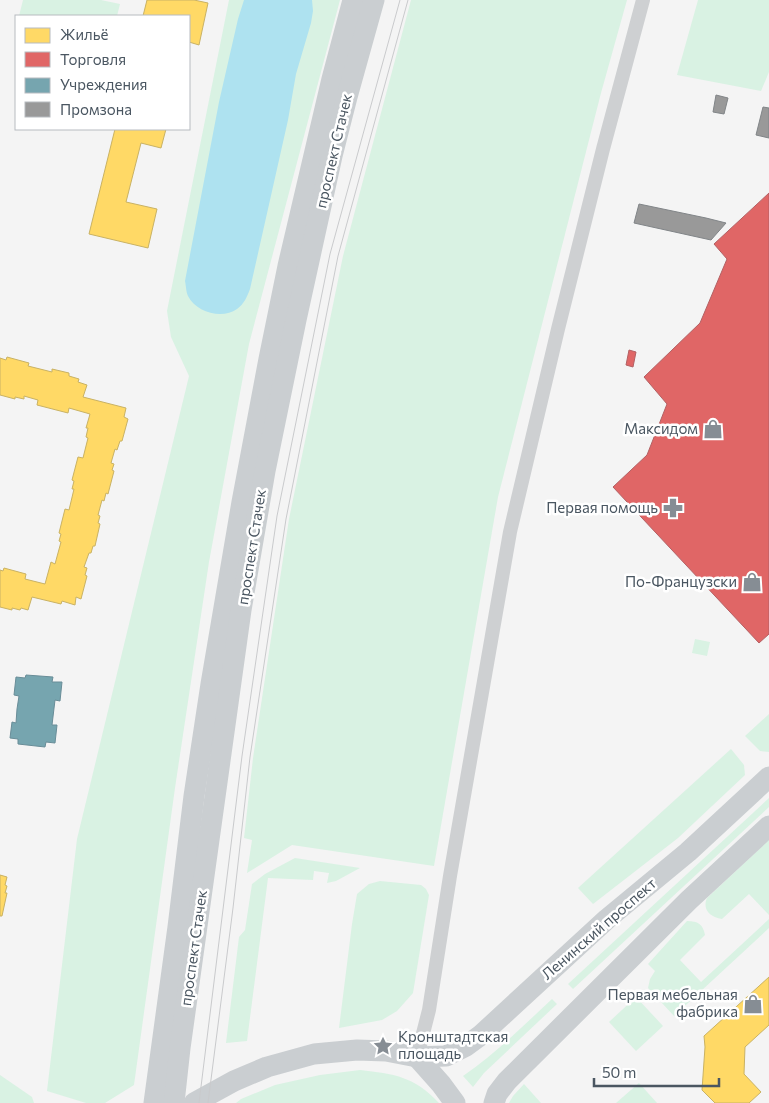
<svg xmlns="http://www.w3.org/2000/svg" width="769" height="1103" font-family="Commissioner,sans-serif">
<rect width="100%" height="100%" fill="#f4f4f4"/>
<g fill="#d9f2e3">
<polygon points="23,0 101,0 120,4 117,16 19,16"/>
<polygon points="229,0 340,0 249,344 209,562 175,788 134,1085 105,1103 86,1103 47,1091 77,839 189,376 171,337 167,311"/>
<polygon points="411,0 627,0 601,93 498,497 434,866 292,845 247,873 252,840 244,838 253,758 289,519 343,256"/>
<polygon points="698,0 769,0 769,72 761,91 677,75"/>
<polygon points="695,639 710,642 707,656 692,653"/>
<polygon points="769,714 769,752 760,751 745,736"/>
<polygon points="731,749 744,765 745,775 678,838 593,904 578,888"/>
<polygon points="769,798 769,807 573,989 568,984"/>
<path d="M 769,840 L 769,915 L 749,894 L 722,919 C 710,917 702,910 707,898 Z"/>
<polygon points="295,858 360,868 336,881 327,883 329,873 314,871 313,880 268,878 247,1041 226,1043 239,937 245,930 252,884 265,874"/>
<polygon points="380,881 421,885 426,889 429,895 413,993 397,1011 382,1020 339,1028 352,924 357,894 369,884"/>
<path d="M 769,919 L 769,928 L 674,1016 L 648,988 L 650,979 L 655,971 L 648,964 L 687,921 C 698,921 703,924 705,935 L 680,960 L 701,982 Z"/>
<polygon points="636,997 663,1026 636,1051 609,1022"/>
<path d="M 552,999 L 557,1004 L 484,1073 L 473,1087 L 463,1076 C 495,1054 523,1026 552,999 Z"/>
<path d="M 360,1070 C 394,1074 414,1076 439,1103 L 236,1103 L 241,1099 L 275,1085 L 320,1075 Z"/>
<polygon points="0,1075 32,1097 34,1103 0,1103"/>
<polygon points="639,1083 657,1103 616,1103"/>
<polygon points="524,1084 541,1103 509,1103 513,1096"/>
</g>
<path fill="#aee2f0" d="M 244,0 L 312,0 L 313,11 L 311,23 L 296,74 L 288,120 L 250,289 C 247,297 244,304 237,309 C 222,320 196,312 188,296 C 186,292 186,285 185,281 L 219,102 L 238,19 Z"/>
<g fill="#ffd966" stroke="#c9b264">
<polygon points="147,0 194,0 208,3 199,45 189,42 189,16 143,16"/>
<polygon points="115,129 166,129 161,148 141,143 126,202 157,209 148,248 89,234"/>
<polygon points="7,357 29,363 28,366 52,372 52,369 69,373 69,376 79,379 78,382 87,385 83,397 126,408 124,417 128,419 122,441 120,441 117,450 115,449 111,463 114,464 112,470 114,471 108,494 106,493 104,501 102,500 98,515 100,516 98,523 100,524 95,546 93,546 91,553 89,553 84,567 87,568 85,575 87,576 81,599 76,597 75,605 62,601 61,604 32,597 28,610 21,608 20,610 12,608 12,610 0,607 0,570 3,571 4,568 26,574 25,579 45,584 51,562 55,564 61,542 59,541 61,534 59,533 65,509 69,510 74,489 72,489 74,481 72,480 78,457 83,458 88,438 86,437 88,428 86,428 90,414 69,408 68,413 37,405 38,400 24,396 24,399 15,397 15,399 0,395 0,358 6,360"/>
<polygon points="0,875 7,877 5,885 7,886 5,893 7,893 2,916 0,916"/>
<polygon points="769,977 769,1025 745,1047 744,1074 761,1092 749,1103 715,1103 702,1090 705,1047 704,1036"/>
</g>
<g fill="#e06666" stroke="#b36164">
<polygon points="769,193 769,634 759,643 613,487 647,455 667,404 644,377 700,323 727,259 714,244"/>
<polygon points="629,350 636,352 633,367 626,365"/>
</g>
<polygon fill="#76a5af" stroke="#698d98" points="26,675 53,677 52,682 62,682 60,701 55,700 52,725 57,725 55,743 46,742 45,747 18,744 18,739 10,738 12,722 16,723 17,709 19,696 14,695 16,677 25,678"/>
<g fill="#999" stroke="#818588">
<polygon points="716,95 728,98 724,114 713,112"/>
<polygon points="763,107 769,108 769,138 756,135"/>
<polygon points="639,204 706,218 726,223 711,240 634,223"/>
</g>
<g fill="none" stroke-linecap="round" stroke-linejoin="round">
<polyline stroke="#ced0d2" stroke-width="14" points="417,1057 429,1010 450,876 510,532 558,329 603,149 643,0"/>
<g stroke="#caced1" stroke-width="21">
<polyline points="417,1057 441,1084 455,1103"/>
<polyline points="154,1103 178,927 194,796 211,684 242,502 269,359 288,266 332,79 353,0"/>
<polyline points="174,1103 180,1048 241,610 265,471 296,320 332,156 347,97 374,0"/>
<polyline points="194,1103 234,1081 267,1067 314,1054 357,1050 386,1051 417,1057 446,1056 466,1046 481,1035 607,919 688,852 769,777"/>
<polyline points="494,1103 497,1094 507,1081 689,900 769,826"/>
</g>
<g stroke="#c9cacc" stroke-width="1">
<polyline points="199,1103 242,756 277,516 330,254 400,0"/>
<polyline points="208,1103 233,908 250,757 286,519 338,256 408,0"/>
</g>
</g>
<defs>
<symbol id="shop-bare" viewBox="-9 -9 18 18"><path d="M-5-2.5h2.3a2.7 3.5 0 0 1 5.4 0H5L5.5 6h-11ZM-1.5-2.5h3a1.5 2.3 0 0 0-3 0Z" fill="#868d94" stroke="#fff" stroke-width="2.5" paint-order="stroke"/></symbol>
<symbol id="pharmacy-bare" viewBox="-9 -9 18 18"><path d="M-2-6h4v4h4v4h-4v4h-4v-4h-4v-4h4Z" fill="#868d94" stroke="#fff" stroke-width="2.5" paint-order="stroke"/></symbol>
<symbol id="sight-bare" viewBox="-9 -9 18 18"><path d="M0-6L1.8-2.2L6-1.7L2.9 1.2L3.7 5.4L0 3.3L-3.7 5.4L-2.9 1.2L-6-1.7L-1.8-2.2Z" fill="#868d94" stroke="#fff" stroke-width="2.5" paint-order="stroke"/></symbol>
</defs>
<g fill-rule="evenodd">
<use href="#shop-bare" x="699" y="415" width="28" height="28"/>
<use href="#pharmacy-bare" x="659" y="494" width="28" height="28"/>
<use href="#shop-bare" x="738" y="568" width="28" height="28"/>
<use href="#shop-bare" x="739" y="990" width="28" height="28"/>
<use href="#sight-bare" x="369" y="1032" width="28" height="28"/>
</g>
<g text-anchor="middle" stroke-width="5" stroke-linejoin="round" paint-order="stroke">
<g font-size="15" fill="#4a5661" stroke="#fff">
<text transform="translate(334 151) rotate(-77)" y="5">проспект Стачек</text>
<text transform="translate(252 547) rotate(-81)" y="5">проспект Стачек</text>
<text transform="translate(599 929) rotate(-41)" y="5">Ленинский проспект</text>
<text transform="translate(194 948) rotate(-82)" y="5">проспект Стачек</text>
</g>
<g font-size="15" fill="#4a5661" stroke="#fff" text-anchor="end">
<text x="698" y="434">Максидом</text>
<text x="658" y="513">Первая помощь</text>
<text x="737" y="587">По-Французски</text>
<text x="738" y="1000">Первая мебельная<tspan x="738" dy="17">фабрика</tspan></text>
<text x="398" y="1042" text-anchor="start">Кронштадтская<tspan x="398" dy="17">площадь</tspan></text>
</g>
</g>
<rect x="15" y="15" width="175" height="115" fill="#ffffff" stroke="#b7bbc0"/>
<rect x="25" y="28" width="25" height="15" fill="#ffd966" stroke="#b7bbc0"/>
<text x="60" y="40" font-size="15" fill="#4a5661">Жильё</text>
<rect x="25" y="52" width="25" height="15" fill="#e06666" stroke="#b7bbc0"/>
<text x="60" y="65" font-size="15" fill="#4a5661">Торговля</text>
<rect x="25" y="78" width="25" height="15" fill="#76a5af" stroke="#b7bbc0"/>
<text x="60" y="90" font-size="15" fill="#4a5661">Учреждения</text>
<rect x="25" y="102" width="25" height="15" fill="#999999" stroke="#b7bbc0"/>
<text x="60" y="115" font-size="15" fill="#4a5661">Промзона</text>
<path d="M594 1078v8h125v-8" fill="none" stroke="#4a5661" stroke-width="2.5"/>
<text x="602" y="1078" font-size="15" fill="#4a5661" stroke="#ffffff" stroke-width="4" paint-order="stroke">50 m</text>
</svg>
